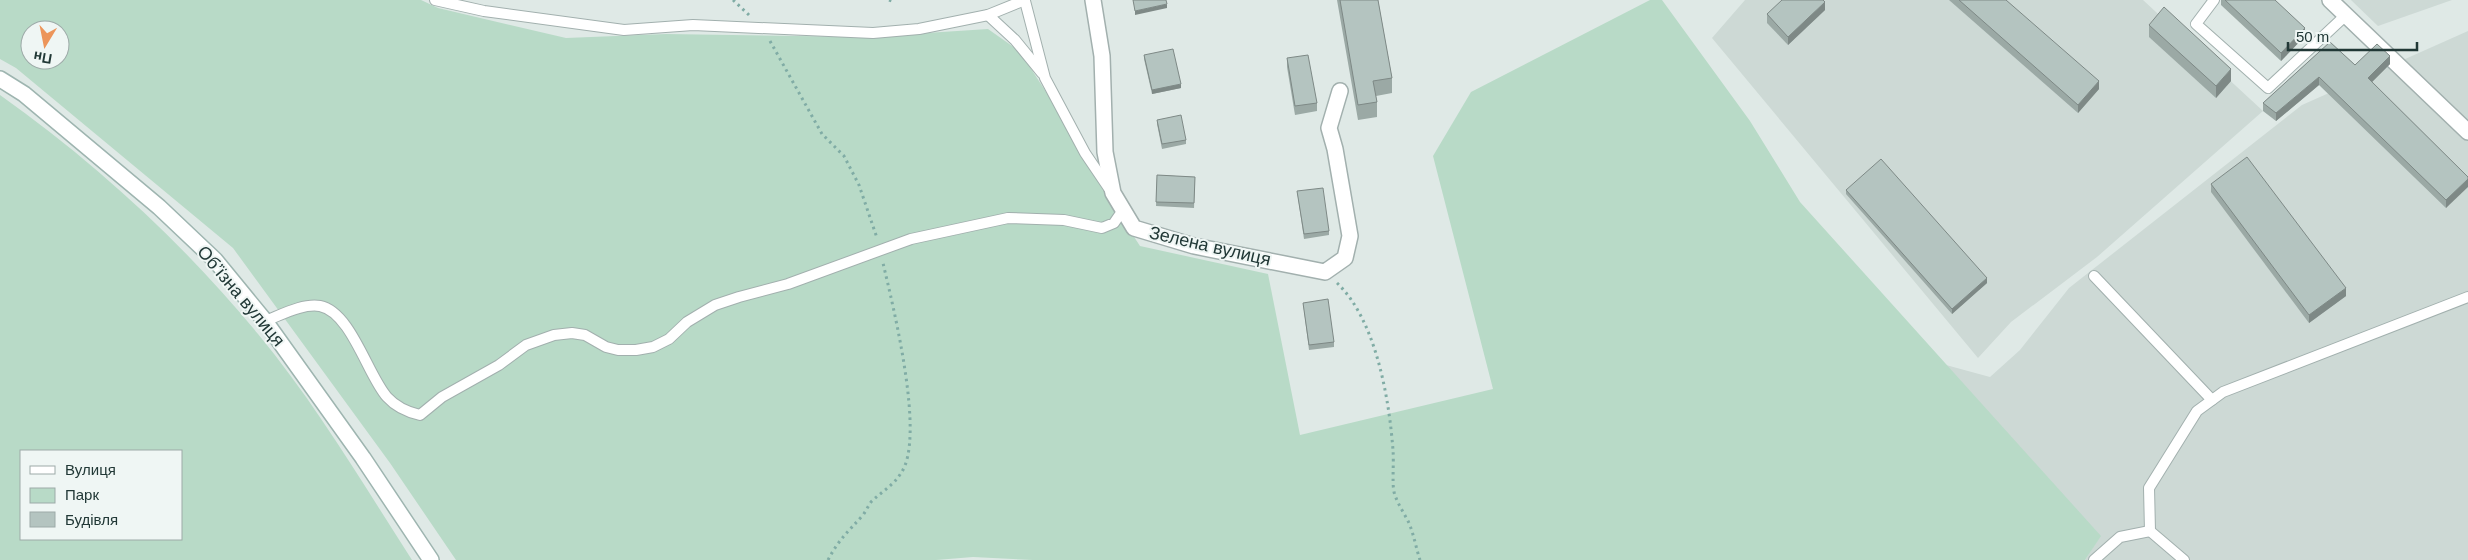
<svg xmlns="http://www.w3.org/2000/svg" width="2468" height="560" font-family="Helvetica,sans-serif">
<rect width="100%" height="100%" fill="#dfe9e6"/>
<g fill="#cdd9d5">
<polygon points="1745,0 2143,0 2263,111 2097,257 2011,322 1978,358 1712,38"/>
<polygon points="2351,0 2452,0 2378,26"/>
<polygon points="2468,31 2468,560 2085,560 2100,536 1946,365 1990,377 2020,350 2069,288 2302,105"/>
</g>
<g fill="#b8dac7" fill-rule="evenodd">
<path d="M 0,0 L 421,0 L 438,8 L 566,38 L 666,34 L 865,37 L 988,29 L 1015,48 L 1026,61 L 1048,95 L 1087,165 L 1140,246 L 1268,274 L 1300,435 L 1493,389 L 1433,156 L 1471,92 L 1650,0 L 1662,0 L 1750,121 L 1800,202 L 2101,536 L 2085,560 L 1033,560 L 973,557 L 936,560 L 456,560 L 390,463 L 233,248 L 16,68 L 0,59 ZM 30,30 L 60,30 L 60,60 L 30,60 Z"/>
<path d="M 0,95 C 96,163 184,244 258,334 C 316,404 363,484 412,560 L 0,560 ZM 21,451 L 181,451 L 181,539 L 21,539 Z"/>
</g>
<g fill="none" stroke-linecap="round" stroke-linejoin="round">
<defs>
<g id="service">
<polyline points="435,0 484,11 624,30 693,25 873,33 919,29 988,15 1025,0"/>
<polyline points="2214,0 2196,24 2268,88 2346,15"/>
<polyline points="1025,1 1045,78 1085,153 1110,190"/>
<polyline points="988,15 1015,40 1042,73"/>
<polyline points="2094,276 2212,400"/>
<path d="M 265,321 C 281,315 303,303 320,306 C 351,312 368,376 387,397 C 396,407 407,412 420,415 L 442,397 L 499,365 L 526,345 L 554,335 L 572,333 L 585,335 L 606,347 L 618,350 L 636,350 L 653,347 L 669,339 L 687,322 L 715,305 L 739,297 L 788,284 L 911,239 L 1008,218 L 1064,220 L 1102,228 L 1114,223 L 1123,210"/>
<polyline points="2094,560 2120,537 2150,531"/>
<polyline points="2184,560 2150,531 2149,488 2197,411 2223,392 2468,297"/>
</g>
<g id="minor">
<polyline points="1093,0 1102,56 1105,152 1113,193 1134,228 1194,246 1325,272 1345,258 1350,236 1335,149 1329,128 1340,91"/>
<polyline points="2330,0 2468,132"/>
</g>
<polyline id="secondary" points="0,79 24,94 159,207 215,260 265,321 363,458 431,560"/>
</defs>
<use href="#service" stroke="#a2b0ae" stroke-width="12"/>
<use href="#minor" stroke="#a2b0ae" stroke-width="18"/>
<use href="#secondary" stroke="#9eb5b0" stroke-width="18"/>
<g stroke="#80aca5" stroke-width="3" stroke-dasharray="2.5 4" stroke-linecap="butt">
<polyline points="733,0 749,15"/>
<polyline points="889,0 895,2"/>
<polyline points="770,41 822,134 844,156 859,185 877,238"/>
<path d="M 1337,283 C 1376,320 1389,398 1393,450 C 1394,462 1392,483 1394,492 C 1397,503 1404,513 1409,523 C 1414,535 1416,548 1420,560"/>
<path d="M 828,560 C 839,539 848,532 863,515 C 866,511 868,506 871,502 C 881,492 893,486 901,473 C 926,438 893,306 883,263"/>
</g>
<use href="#service" stroke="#fff" stroke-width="10"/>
<use href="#minor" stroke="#fff" stroke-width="15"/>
<use href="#secondary" stroke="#fff" stroke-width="15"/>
</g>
<g fill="#9ba9a5">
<polygon points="1337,0 1378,0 1392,78 1392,93 1376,96 1377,102 1377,117 1358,120"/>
<polygon points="1949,0 2006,0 2099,89 2078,113"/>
<polygon points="2221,0 2275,0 2305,36 2281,61 2221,5"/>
<polygon points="1825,10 1788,45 1767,23 1767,14"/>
<polygon points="2149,25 2231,81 2216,98 2149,37"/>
<polygon points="2330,42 2355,65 2390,64 2372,82 2468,177 2446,208 2319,85 2276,121 2263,111 2263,103"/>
<polygon points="1144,55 1181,88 1152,94 1144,59"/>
<polygon points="1287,58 1317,103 1317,111 1295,115 1287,67"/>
<polygon points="1157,120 1186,140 1186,144 1162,149 1157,124"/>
<polygon points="1157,175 1195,177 1194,208 1156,206"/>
<polygon points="2211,184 2346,296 2309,323 2211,192"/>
<polygon points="1846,190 1987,283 1952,314 1846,194"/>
<polygon points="1297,191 1329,231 1329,235 1304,239"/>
<polygon points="1303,303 1334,342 1334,347 1309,350"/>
</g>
<g fill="#7e8986">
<polygon points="1825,2 1825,10 1788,45 1788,37"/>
<polygon points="1167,4 1167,8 1135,15 1135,11"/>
<polygon points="2305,28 2305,36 2281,61 2281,53"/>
<polygon points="2390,56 2390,64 2368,86 2368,78"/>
<polygon points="2231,69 2231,81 2216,98 2216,86"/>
<polygon points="2319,77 2319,85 2276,121 2276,113"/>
<polygon points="2099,81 2099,89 2078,113 2078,105"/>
<polygon points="1181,84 1181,88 1152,94 1152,90"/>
<polygon points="2468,179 2468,187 2446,208 2446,200"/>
<polygon points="1987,278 1987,283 1952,314 1952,309"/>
<polygon points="2346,288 2346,296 2309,323 2309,315"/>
</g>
<g fill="#b4c4c0" stroke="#7e8986">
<polygon points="1133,0 1166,0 1167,4 1135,11"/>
<polygon points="1340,0 1378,0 1392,78 1373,81 1377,102 1358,105"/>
<polygon points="1782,0 1823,0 1825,2 1788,37 1767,14"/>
<polygon points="1959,0 2006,0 2099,81 2078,105"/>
<polygon points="2225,0 2275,0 2305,28 2281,53"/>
<polygon points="2164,7 2231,69 2216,86 2149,25"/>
<polygon points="2330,42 2355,65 2377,44 2390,56 2368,78 2468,177 2468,179 2446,200 2319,77 2276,113 2263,103"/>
<polygon points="1173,49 1181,84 1152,90 1144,55"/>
<polygon points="1308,55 1317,103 1295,106 1287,58"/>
<polygon points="1181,115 1186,140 1162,144 1157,120"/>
<polygon points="2247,157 2346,288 2309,315 2211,184"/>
<polygon points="1881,159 1987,278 1952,309 1846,190"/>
<polygon points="1157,175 1195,177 1194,203 1156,202"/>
<polygon points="1323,188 1329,231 1304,234 1297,191"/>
<polygon points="1328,299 1334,342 1309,345 1303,303"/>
</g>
<g text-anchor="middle" stroke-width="4" stroke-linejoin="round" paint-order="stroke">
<g font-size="18" fill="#213836" stroke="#eff6f4">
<text transform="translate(1210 246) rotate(13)" y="6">Зелена вулиця</text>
<text transform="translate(241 296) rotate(50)" y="6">Об’їзна вулиця</text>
</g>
</g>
<rect x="20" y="450" width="162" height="90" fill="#eff6f4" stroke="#9daaa8"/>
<rect x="30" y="466" width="25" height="8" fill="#ffffff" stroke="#9daaa8"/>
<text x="65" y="475" font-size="15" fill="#213836">Вулиця</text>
<rect x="30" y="488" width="25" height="15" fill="#b8dac7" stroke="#9daaa8"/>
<text x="65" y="500" font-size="15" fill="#213836">Парк</text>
<rect x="30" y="512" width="25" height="15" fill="#b4c4c0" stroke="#9daaa8"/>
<text x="65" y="525" font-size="15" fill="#213836">Будівля</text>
<g transform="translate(45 45) rotate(190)"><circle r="24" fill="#eff6f4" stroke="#9daaa8"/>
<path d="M0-4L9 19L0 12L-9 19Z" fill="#ec955a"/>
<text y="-8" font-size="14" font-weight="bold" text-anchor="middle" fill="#213836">Пн</text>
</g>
<path d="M2288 42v8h129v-8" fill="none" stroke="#213836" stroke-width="2.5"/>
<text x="2296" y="42" font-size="15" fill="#213836" stroke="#eff6f4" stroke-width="4" paint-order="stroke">50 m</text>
</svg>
